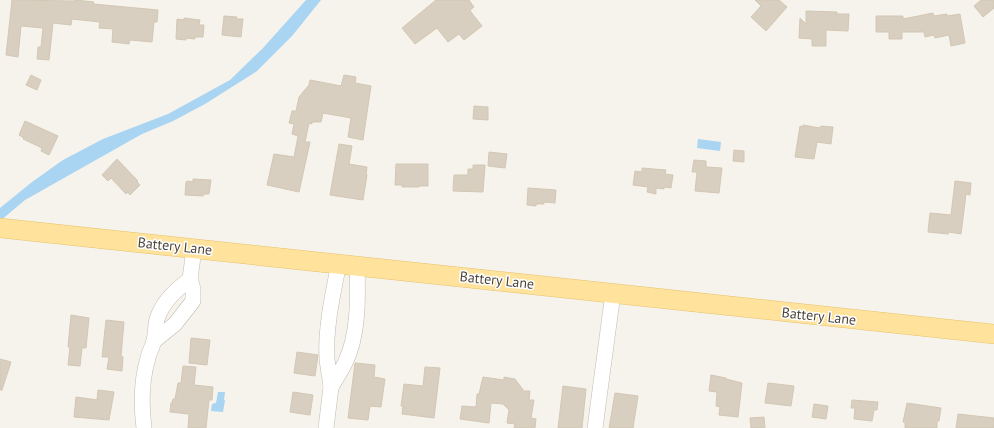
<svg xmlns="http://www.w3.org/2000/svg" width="994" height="428" font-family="'PT Sans',sans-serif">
<rect width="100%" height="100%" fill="#f6f3ec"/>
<g fill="#a9d4f2">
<polygon points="306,0 321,0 292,36 257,71 205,104 173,121 142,134 25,200 0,221 0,208 32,182 63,160 103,139 168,114 230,80 263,48"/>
<polygon points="698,139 721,142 720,151 697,148"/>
<polygon points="218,392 225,392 224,400 225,400 223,412 211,411 212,404 216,403"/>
</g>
<g fill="#d8cfc1" stroke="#d3c7b4">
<polygon points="12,0 74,1 75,0 94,2 93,4 158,10 157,22 154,22 152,42 130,40 129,44 112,42 113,29 99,28 100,22 72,19 71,25 53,23 49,60 37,59 38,47 41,47 43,28 21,26 18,57 6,55"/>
<polygon points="436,0 469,0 474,7 470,10 471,12 482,26 464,40 459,34 448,42 437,28 415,44 402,28"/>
<polygon points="755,0 779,0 787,7 766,31 751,17 761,6"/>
<polygon points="981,0 994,0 994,8 983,17 974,6"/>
<polygon points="806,11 837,12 837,14 849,14 848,31 826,30 826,46 812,46 812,39 799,38 800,18 806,24"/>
<polygon points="933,13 934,16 947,14 947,16 960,14 965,43 951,46 949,35 935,38 934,35 925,37 924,32 902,32 902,39 889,39 889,32 876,32 876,16 903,16 903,19"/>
<polygon points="224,16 237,17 236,19 243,19 241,37 222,35"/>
<polygon points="184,18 200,20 199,25 204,25 203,37 195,37 195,39 186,38 186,40 176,39 177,19 184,20"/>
<polygon points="31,75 41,80 37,90 26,85"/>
<polygon points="344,75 356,77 355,83 371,86 363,140 348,137 351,118 323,113 321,122 312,122 312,124 309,123 305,142 310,142 299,192 267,185 274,154 294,157 298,136 292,134 294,124 289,123 292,111 296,111 299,97 309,85 310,80 341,86"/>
<polygon points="474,106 488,107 488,120 473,119"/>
<polygon points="25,121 58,136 49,155 41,151 42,148 23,139 24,138 19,135"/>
<polygon points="803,125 820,128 821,126 833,127 831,144 817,142 814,159 795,157 800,126 803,127"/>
<polygon points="339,144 352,146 349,164 367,167 366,175 367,175 363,200 330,195"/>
<polygon points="734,150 744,151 744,162 733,161"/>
<polygon points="489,152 507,154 505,168 488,166"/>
<polygon points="117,159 138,181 137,182 140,185 130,195 128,192 126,194 111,178 108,181 102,175"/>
<polygon points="694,160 706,161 706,167 722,168 719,193 695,191 697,172 692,172"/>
<polygon points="396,164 428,164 428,186 420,186 419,187 402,187 402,185 395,185"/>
<polygon points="473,165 485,165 483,192 453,191 454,175 468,175 468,169 473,169"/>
<polygon points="642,168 666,170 665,174 673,175 671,188 664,187 664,189 656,188 656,194 647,192 648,187 633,185 635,171 642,172"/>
<polygon points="193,179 211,180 209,194 204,194 203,196 185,195 186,182 187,181 193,182"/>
<polygon points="955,181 971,183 970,195 966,194 961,234 949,232 948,234 928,232 930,213 951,215"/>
<polygon points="528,188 556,190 555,203 544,202 544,204 536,204 536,206 527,205"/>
<polygon points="71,315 89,318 86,348 82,348 80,366 68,365 70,347 68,347"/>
<polygon points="106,320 124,322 121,356 123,357 122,371 107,369 109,357 102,357"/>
<polygon points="191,338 210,340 207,365 189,363"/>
<polygon points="297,352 318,355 315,376 294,373"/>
<polygon points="0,359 11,362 2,390 0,390"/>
<polygon points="355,363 375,365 374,377 385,379 381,407 370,406 368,420 348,418"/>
<polygon points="183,366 196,367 194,385 213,387 212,400 209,400 206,428 188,428 189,414 170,412 171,403 172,403 173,399 175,399 178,383 181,383"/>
<polygon points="425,367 440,368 434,418 402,414 403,406 401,406 404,384 423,386"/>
<polygon points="711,375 726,378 726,379 742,383 738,417 719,415 720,407 716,406 717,392 709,391"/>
<polygon points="483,377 504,380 504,377 515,379 524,391 530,391 529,400 534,400 531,418 536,419 535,428 514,428 515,424 507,423 509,410 503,404 491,403 489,423 460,419 462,406 476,407 477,394 479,394"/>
<polygon points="768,383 794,386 791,406 765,403"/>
<polygon points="563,386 586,389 582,428 558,428"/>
<polygon points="98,390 114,392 109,420 74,417 76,397 97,400"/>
<polygon points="293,392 313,395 310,415 290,412"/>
<polygon points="615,393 638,396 633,428 609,428"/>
<polygon points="852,400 878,402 877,410 874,410 872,421 854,419 855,408 851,408"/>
<polygon points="907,403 941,408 939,421 937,421 937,428 905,428 905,422 903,422"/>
<polygon points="814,404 828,406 826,419 812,417"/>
<polygon points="958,414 994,418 994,428 956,428"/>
<polygon points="764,417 765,428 751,428 750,418"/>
</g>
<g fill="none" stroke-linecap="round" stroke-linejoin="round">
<defs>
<g id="minor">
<path d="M 339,263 C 333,293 325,329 327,359 C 328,368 330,378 331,387 C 336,379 341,371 345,363 C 359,335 358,296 357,266"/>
<polyline points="154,341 175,324 193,301 193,289 190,279 194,249"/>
<path d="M 144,428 C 141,404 141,381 148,358 C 149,352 153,346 154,340 C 156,333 155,326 157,319 C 163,301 176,290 190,279"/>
<polyline points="326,428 331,387"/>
<polyline points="595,428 613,293"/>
</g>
<polyline id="major" points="0,228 994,334"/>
</defs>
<use href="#minor" stroke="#c2bbae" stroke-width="16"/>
<use href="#major" stroke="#e6c16a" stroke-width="20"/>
<use href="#minor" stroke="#fff" stroke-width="15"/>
<use href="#major" stroke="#ffe39c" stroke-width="19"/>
</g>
<g text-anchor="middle" stroke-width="3" stroke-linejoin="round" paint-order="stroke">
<g font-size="14" fill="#4b4439" stroke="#fff">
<text transform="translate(175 246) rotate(6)" y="5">Battery Lane</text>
<text transform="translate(497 280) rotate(6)" y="5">Battery Lane</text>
<text transform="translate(819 316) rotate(6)" y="5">Battery Lane</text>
</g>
</g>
</svg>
